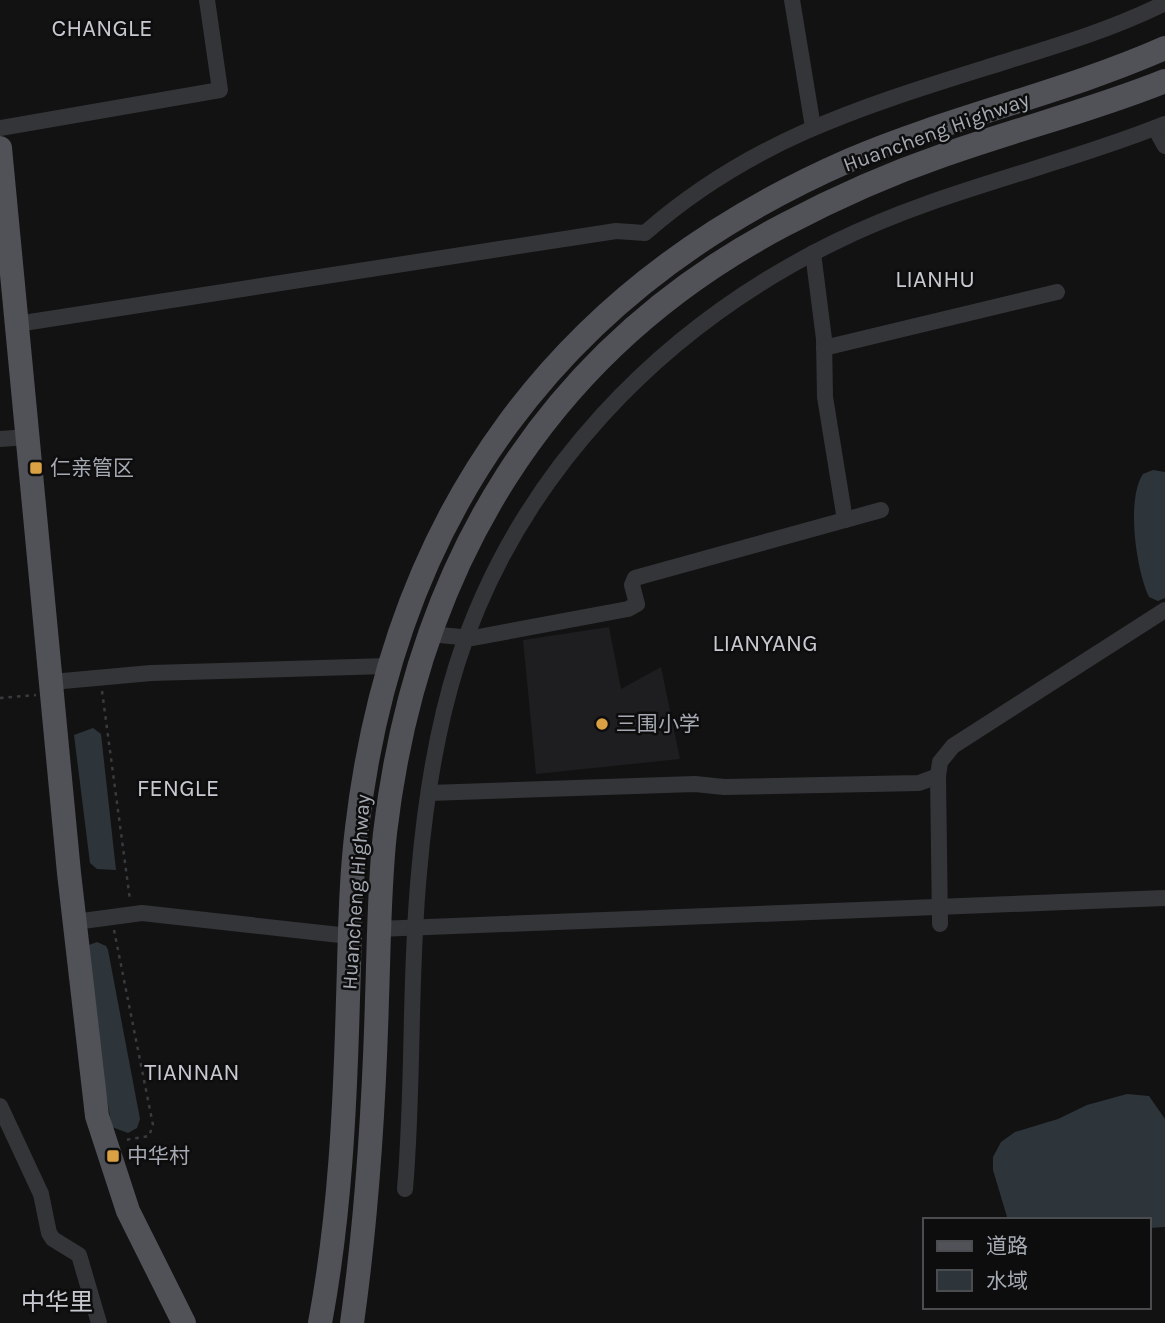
<svg xmlns="http://www.w3.org/2000/svg" width="1165" height="1323" font-family="Karla,'Noto Sans SC',sans-serif">
<rect width="100%" height="100%" fill="#121213"/>
<polygon fill="#1e1e20" points="609,627 621,689 661,667 680,759 536,774 523,640"/>
<g fill="#2d353a">
<path d="M 1153,470 L 1165,472 L 1165,598 L 1158,601 L 1149,597 C 1136,570 1126,499 1143,474 Z"/>
<polygon points="93,728 101,734 116,870 97,869 90,863 74,735"/>
<polygon points="97,942 106,946 108,950 140,1119 137,1128 128,1133 112,1127 99,1056 89,945"/>
<polygon points="1127,1094 1149,1096 1165,1119 1165,1227 1149,1228 1149,1220 1008,1220 993,1170 993,1157 1001,1142 1015,1132 1058,1119 1087,1105"/>
</g>
<g fill="none" stroke-linecap="round" stroke-linejoin="round">
<g stroke="#3a3b3f" stroke-width="2.5" stroke-dasharray="3.5 5" stroke-linecap="butt">
<polyline points="102,691 130,900"/>
<polyline points="0,698 36,695"/>
<polyline points="114,930 153,1125 149,1136 125,1140"/>
</g>
<g stroke="#343538" stroke-width="16">
<polyline points="792,0 813,127"/>
<polyline points="0,128 220,90 207,0"/>
<polyline points="1155,128 1165,146"/>
<polyline points="813,253 824,339 825,397 845,520"/>
<path d="M 17,324 L 616,231 L 645,233 C 753,138 867,105 1001,63 C 1056,46 1113,29 1165,3"/>
<polyline points="824,348 1057,292"/>
<polyline points="0,439 28,437"/>
<polyline points="428,634 473,638 628,609 637,604 632,585 635,578 881,510"/>
<polyline points="52,682 151,673 387,666"/>
<polyline points="429,793 695,784 724,787 919,783 938,776"/>
<polyline points="75,922 142,913 349,936"/>
<polyline points="940,924 938,776 940,762 953,746 1165,610"/>
<polyline points="378,929 1165,898"/>
<polyline points="0,1106 41,1194 49,1233 53,1239 79,1255 99,1323"/>
<path d="M 405,1189 C 414,1084 409,978 419,873 C 425,803 436,731 457,664 C 517,476 659,329 833,243 C 939,190 1056,168 1165,124"/>
</g>
<g stroke="#505257" stroke-width="24">
<polyline points="0,148 69,873 97,1116 128,1211 184,1323"/>
<path d="M 320,1323 C 340,1216 345,1108 348,999 C 350,942 350,885 357,828 C 394,513 559,287 850,160 C 953,116 1063,93 1165,48"/>
<path d="M 352,1323 C 367,1216 374,1107 377,999 C 379,943 379,888 385,833 C 416,568 544,351 784,225 C 835,198 889,174 944,155 C 1017,129 1093,110 1165,81"/>
</g>
</g>
<g fill="#daa044" stroke="#0d0d0e" stroke-width="2.5">
<rect x="29" y="461" width="14" height="14" rx="3.5"/>
<circle cx="602" cy="724" r="7"/>
<rect x="106" y="1149" width="14" height="14" rx="3.5"/>
</g>
<g text-anchor="middle" stroke-width="5" stroke-linejoin="round" paint-order="stroke">
<g font-size="21" fill="#a5aab2" stroke="#0d0d0e">
<text transform="translate(936 132) rotate(-20)" y="7">Huancheng Highway</text>
<text transform="translate(356 892) rotate(-86)" y="7">Huancheng Highway</text>
</g>
<g font-size="21" fill="#a5aab2" stroke="#0d0d0e" text-anchor="start">
<text x="50" y="475">仁亲管区</text>
<text x="616" y="731">三围小学</text>
<text x="127" y="1163">中华村</text>
</g>
<g font-size="24" fill="#c6c9cf" stroke="#0d0d0e">
<text x="102" y="36">CHANGLE</text>
<text x="935" y="287">LIANHU</text>
<text x="765" y="651">LIANYANG</text>
<text x="178" y="796">FENGLE</text>
<text x="192" y="1080">TIANNAN</text>
<text x="57" y="1310">中华里</text>
</g>
</g>
<rect x="923" y="1218" width="228" height="91" fill="#0d0d0e" stroke="#4a4c50" stroke-width="2"/>
<rect x="937" y="1241" width="35" height="10" fill="#505257" stroke="#4a4c50" stroke-width="2"/>
<text x="986" y="1253" font-size="21" fill="#a5aab2">道路</text>
<rect x="937" y="1270" width="35" height="21" fill="#2d353a" stroke="#4a4c50" stroke-width="2"/>
<text x="986" y="1288" font-size="21" fill="#a5aab2">水域</text>
</svg>
